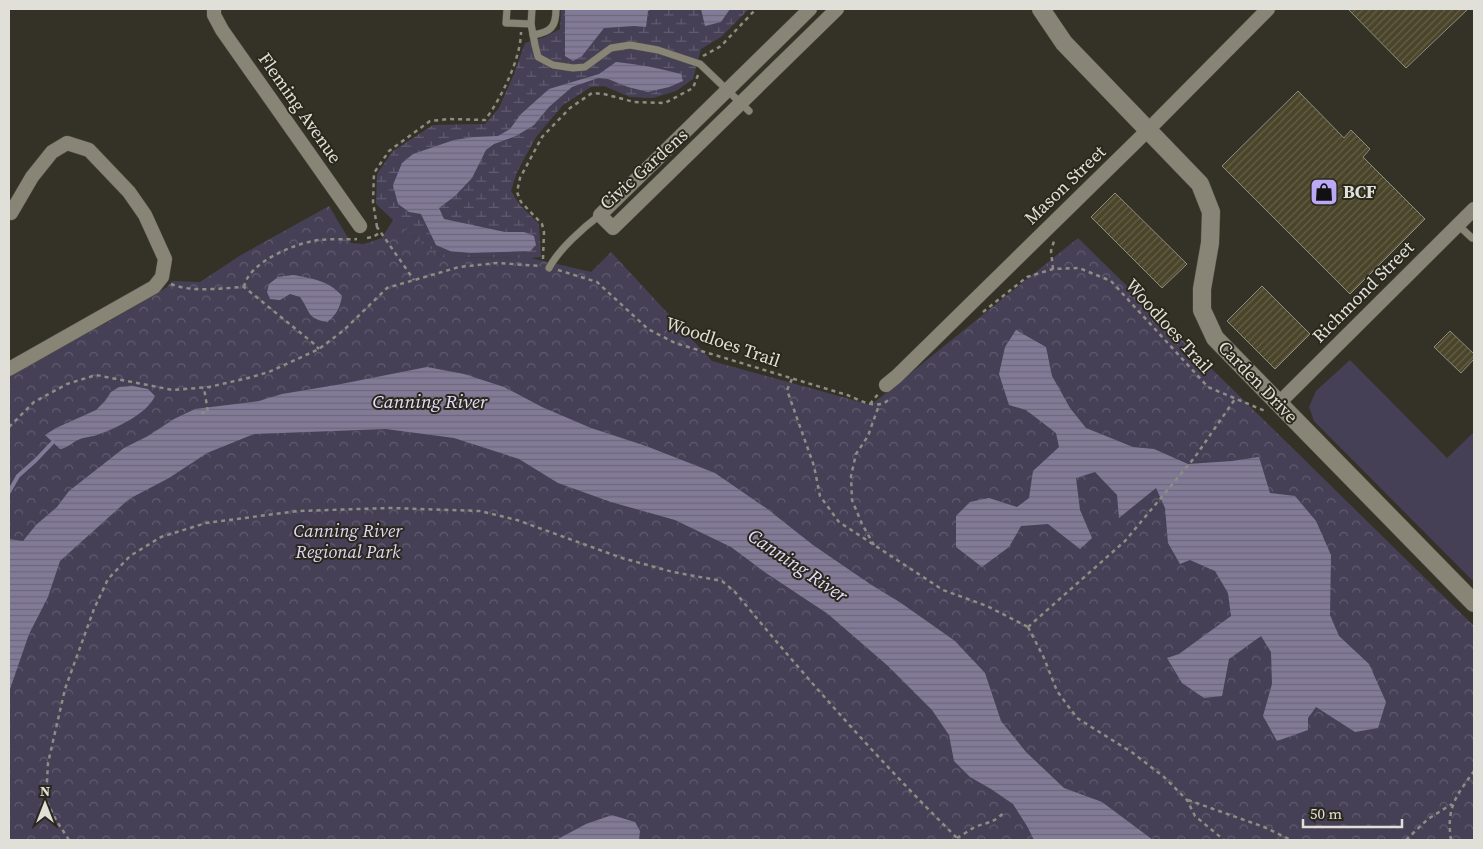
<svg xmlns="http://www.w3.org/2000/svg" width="1483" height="849" font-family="'Source Serif 4',serif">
<defs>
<pattern id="wetland-marsh" width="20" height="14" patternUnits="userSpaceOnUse" patternTransform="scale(1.25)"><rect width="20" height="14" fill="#464057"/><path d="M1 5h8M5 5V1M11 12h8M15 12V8" fill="none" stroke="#605b6e"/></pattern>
<pattern id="park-crowns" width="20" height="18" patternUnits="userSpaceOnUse" patternTransform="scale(1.25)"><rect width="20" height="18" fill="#464057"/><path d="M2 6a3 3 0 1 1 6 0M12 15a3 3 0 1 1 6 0" fill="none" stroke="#605b6e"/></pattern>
<pattern id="water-rules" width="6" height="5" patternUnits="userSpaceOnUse" patternTransform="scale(1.25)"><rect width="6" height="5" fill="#827b97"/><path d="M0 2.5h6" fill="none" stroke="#6c6779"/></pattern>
<pattern id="building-hatch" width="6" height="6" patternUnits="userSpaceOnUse" patternTransform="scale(1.25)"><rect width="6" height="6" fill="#4a452a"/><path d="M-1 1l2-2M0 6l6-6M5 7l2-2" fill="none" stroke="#646048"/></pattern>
</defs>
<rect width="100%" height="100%" fill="#343226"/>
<polygon fill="#464057" points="1350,360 1447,458 1474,432 1474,582 1314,421 1309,407 1316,391"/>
<polygon fill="url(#wetland-marsh)" points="561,9 749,9 721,37 701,49 693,79 676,91 653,98 630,97 604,86 591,87 563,105 536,137 517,172 511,191 519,204 539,224 541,257 531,258 441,257 393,220 376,204 377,174 393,151 433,125 485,124 499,108 514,74 525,43 545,37 560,29"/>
<polygon fill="url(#park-crowns)" points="329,206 351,243 364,244 382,238 393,220 441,257 531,258 591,272 611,252 712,361 871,405 1078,238 1474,626 1474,840 9,840 9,374 108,322 166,288 172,281 200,282 241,255"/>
<g fill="url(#water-rules)">
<polygon points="565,9 652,9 648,11 646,27 634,26 604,28 582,56 573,61 565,56"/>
<polygon points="701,9 730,9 721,22 705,26"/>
<path d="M 616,62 C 638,64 659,68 681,74 L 683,81 L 669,87 L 648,92 L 628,87 L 608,79 L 598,78 L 572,87 L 549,107 L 534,125 L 516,136 L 494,144 L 486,150 L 472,178 L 455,196 L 439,208 L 444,219 L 505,232 L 524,232 L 534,236 L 536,245 L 530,251 L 470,253 L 450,251 L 436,245 L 421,214 L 409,212 L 398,204 L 393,185 L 402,163 L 413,154 L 454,140 L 475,137 L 498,136 L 510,129 L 521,114 L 549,89 L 599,74 Z"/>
<path d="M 293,275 C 311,278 330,281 342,296 C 340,307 337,315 327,322 C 306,318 311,312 300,297 L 290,294 L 280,300 L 270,299 L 267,292 L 269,284 L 278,277 Z"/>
<polygon points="1016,330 1046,347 1052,376 1070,408 1086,428 1133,447 1154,449 1188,464 1232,461 1259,457 1270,493 1295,496 1316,521 1331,555 1330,615 1339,636 1369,664 1386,702 1378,728 1355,732 1316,707 1308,718 1308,730 1277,741 1263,716 1272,684 1271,652 1261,636 1229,659 1222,696 1204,698 1182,683 1167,658 1179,654 1231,616 1228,593 1215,571 1190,560 1180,564 1168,543 1165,508 1156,488 1119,518 1117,495 1095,472 1076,478 1080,510 1092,538 1080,549 1048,524 1021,526 1009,547 982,567 956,547 956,516 970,502 989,498 1017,507 1029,498 1033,471 1059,447 1056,433 1026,410 1009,405 999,374 1005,347"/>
<polygon points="427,367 464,374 504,387 542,407 591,428 646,446 715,473 766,508 813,545 870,584 901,603 955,641 985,673 1001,721 1026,752 1064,788 1102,802 1153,840 1034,840 1027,826 1013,804 991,789 970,777 954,761 949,735 932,710 888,666 828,614 766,573 731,547 675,520 611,502 558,483 519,459 454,438 386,429 254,434 207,453 169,478 129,499 60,561 48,597 29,634 9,692 10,571 9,539 23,541 36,525 57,507 69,491 124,448 148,436 174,419 195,409 259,401 282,394 336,385"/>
<path d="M 133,386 L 148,389 L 155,396 C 146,415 116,428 97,435 C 91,437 83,437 78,440 C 71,443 68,448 60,449 L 45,435 L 56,428 L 96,410 L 105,401 L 111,392 L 119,387 Z"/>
<polygon points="612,815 635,822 640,831 639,840 556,840 586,824"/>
</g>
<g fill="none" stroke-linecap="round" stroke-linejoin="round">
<polyline stroke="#827b97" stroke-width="4" points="9,492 18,476 36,460 53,442"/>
</g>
<g fill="url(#building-hatch)" stroke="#8e8c7d">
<polygon points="1348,9 1468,9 1406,68"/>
<polygon points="1298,91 1344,138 1351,130 1370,149 1363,157 1425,219 1350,294 1222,166"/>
<polygon points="1115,193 1187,264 1162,288 1091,217"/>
<polygon points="1262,286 1310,334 1275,369 1227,321"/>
<polygon points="1450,331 1474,354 1474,359 1461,373 1434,347"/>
</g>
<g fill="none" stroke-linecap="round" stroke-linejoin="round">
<defs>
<g id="service">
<polyline points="507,9 506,23 531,24 532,9"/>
<polyline points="531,24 535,45 538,57 553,65 573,68 585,67 611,48 630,45 658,50 700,64 749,111"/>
<path d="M 533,35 C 551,32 556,27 556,9"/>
<polyline points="1458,225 1472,238"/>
<path d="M 549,268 C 559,249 584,227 600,215"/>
</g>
<g id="minor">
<polyline points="214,9 214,15 222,30 360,226"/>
<polyline points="810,9 600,215 613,228 837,9"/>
<polyline points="9,369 154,287 162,277 165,259 145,215 129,192 89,150 67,143 52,152 32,177 11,213"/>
<polyline points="886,385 897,376 1148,130 1268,9"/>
<polyline points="1279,403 1474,209"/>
</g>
<polyline id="tertiary" points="1041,9 1064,43 1200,184 1211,212 1210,243 1202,289 1202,310 1215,338 1474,603"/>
</defs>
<use href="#service" stroke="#4f4d43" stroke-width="8"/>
<use href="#minor" stroke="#4f4d43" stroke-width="15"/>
<use href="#tertiary" stroke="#4f4d43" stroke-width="19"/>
<g stroke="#8e8d83" stroke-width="2.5" stroke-dasharray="4 4" stroke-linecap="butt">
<polyline points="703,56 721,46 756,9"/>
<polyline points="376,227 377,227 414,280"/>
<path d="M 377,227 L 373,202 L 374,173 L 389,151 L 430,121 L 449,119 L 485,120 C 501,99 521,58 521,32"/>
<polyline points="367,238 373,237 381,232"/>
<polyline points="543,259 544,232 542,224 521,202 517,192 520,178 542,137 570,108 592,93 604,94 634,102 665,103 693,88 698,75"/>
<polyline points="1053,269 1051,251 1054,241"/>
<path d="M 558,270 L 597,282 L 648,329 L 675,343 L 847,395 C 860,400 879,412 890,398"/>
<path d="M 171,284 C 193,293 221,288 244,287 L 313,343 L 319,349"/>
<path d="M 244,287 C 248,263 292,245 313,241 C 327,238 343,240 357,239"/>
<polyline points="983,312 1027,277 1053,269 1079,268 1111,281 1208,387 1265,411"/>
<polyline points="792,379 787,390 814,466 820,496 839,522 943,590 987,606 1028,627"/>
<polyline points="870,404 879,393"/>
<polyline points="201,413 208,412 204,388"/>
<polyline points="9,427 34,402 67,384 96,375 173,390 209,387 248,378 269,372 319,349 344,330 387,288 459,267 497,263 541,266"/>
<polyline points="874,545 862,524 852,500 851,476 856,454 868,436 879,405"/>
<polyline points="1028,627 1125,541 1195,457 1235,399"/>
<polyline points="1028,627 1044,658 1057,691 1077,718 1133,753 1164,777 1187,800 1195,816 1224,840"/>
<polyline points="1188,800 1264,827 1291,840"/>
<path d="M 957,838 C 963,835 969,830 975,827 C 990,821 993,824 1005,811"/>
<path d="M 69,840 L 56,820 L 46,800 L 48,763 L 65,689 L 94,609 L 108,579 L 130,556 L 161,537 L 206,523 L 298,511 L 390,508 L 480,511 L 517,520 L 622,558 L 673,572 L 722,581 L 735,592 C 806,678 880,762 959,840"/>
<polyline points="1406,840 1428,819 1452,804"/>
<path d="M 1451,840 C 1446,808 1456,796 1474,771"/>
</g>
<use href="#service" stroke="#888577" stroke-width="7"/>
<use href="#minor" stroke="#888577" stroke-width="14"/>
<use href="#tertiary" stroke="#888577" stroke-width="18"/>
</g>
<defs>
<symbol id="shop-square" viewBox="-11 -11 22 22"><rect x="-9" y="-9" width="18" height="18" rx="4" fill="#bca9f5" stroke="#2a281c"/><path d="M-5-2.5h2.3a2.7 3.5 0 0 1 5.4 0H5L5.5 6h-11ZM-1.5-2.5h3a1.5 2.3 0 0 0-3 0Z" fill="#111"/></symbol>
</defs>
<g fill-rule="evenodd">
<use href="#shop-square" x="1308" y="176" width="32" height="32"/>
</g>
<g text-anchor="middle" stroke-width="4" stroke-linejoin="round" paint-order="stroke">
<g font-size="18" fill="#e1e0d8" stroke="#2a281c">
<text transform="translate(300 108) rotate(55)" y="6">Fleming Avenue</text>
<text transform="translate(644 169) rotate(-42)" y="6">Civic Gardens</text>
<text transform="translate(1065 185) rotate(-44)" y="6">Mason Street</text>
<text transform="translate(1363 292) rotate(-45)" y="6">Richmond Street</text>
<text transform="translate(1169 326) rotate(48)" y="6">Woodloes Trail</text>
<text transform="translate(723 342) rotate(19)" y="6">Woodloes Trail</text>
<text transform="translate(1258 382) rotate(46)" y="6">Carden Drive</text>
</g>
<g font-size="18" font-weight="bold" fill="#e1e0d8" stroke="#2a281c" text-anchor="start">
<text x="1343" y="198">BCF</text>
</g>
<g font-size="18" font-style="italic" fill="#ded8f7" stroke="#2a281c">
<text x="348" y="537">Canning River<tspan x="348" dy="21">Regional Park</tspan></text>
</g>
<g font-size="19" font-style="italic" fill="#e4ddfd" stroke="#2a281c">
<text x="430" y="408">Canning River</text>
<text transform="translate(798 565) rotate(34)" y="7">Canning River</text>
</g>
</g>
<rect width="1483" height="849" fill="none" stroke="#e1e0d8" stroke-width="20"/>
<g transform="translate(45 804)" stroke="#2a281c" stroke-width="4" paint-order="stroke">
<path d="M0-4L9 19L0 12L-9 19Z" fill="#e1e0d8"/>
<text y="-8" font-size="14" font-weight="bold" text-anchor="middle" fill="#e1e0d8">N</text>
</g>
<path d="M1303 819v8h99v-8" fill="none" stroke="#e1e0d8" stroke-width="2.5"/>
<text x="1310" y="819" font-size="15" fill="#e1e0d8" stroke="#2a281c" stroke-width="4" paint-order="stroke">50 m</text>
</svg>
